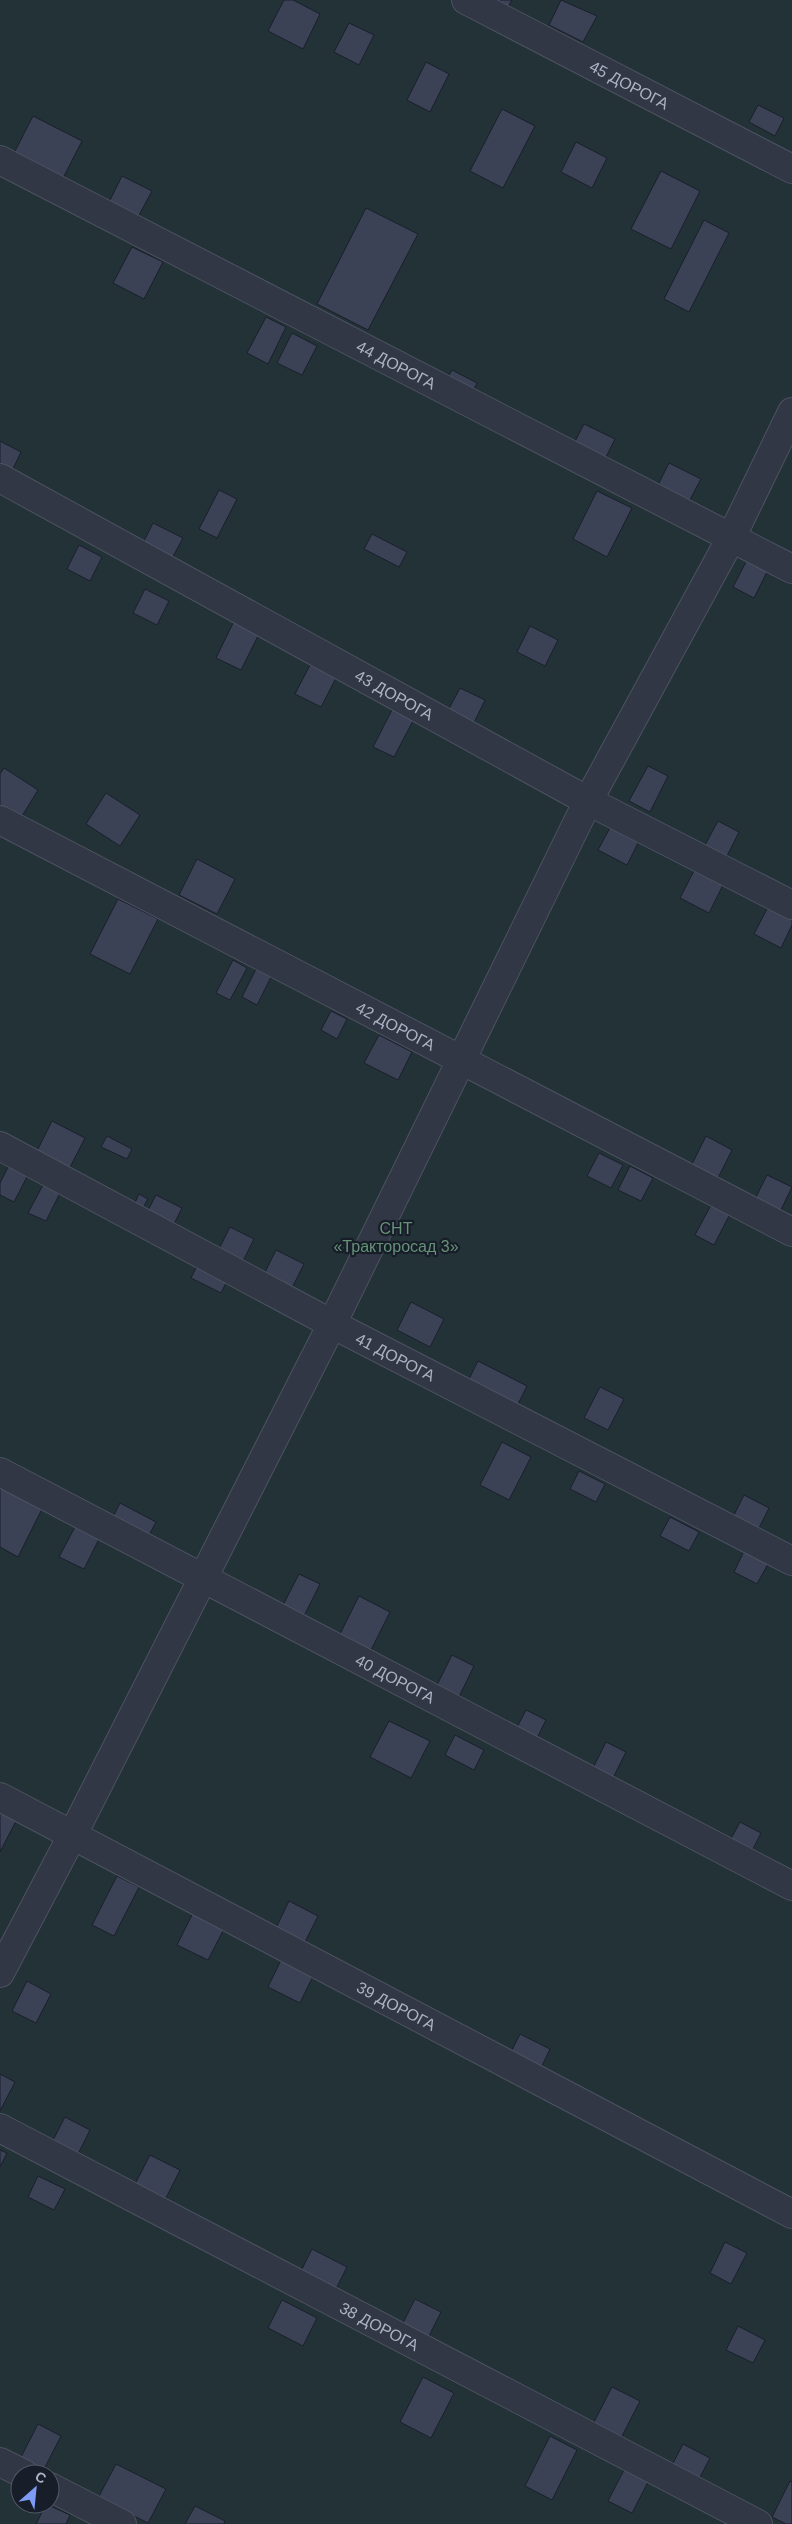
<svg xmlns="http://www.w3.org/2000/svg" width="792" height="2524" font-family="Helvetica,sans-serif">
<rect width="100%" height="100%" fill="#1f2535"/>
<path fill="#223237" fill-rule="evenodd" d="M 0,0 L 792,0 L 792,2524 L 0,2524 ZM 20,2474 L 50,2474 L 50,2504 L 20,2504 Z"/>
<g fill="#3b4256" stroke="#1a1f2c">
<polygon points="284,0 293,0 320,14 303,49 268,31"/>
<polygon points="495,0 512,0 508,7"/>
<polygon points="561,0 597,16 583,42 549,25"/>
<polygon points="349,23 374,35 359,65 334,52"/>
<polygon points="426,62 449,74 430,112 407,100"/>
<polygon points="758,105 784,118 775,136 749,122"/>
<polygon points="502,109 535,126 503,188 470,171"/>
<polygon points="33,116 82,141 61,182 12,157"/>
<polygon points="576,142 607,158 592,188 561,172"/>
<polygon points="661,171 700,191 671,249 631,229"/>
<polygon points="122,176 152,191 138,217 109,202"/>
<polygon points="366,208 418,234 368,330 317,304"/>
<polygon points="704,220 729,233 689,312 664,299"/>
<polygon points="132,247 163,262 144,299 113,283"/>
<polygon points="266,317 286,327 268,364 247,353"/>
<polygon points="292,333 317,346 302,375 277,363"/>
<polygon points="452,370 477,383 470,397 444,384"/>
<polygon points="584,424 615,439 603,463 572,447"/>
<polygon points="0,441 21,452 9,477 0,472"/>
<polygon points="669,463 701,479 686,507 655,491"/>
<polygon points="219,490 237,499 217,538 199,529"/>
<polygon points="597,491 632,508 607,557 573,539"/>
<polygon points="153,523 183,538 169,564 140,549"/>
<polygon points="372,534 407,552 399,567 364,549"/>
<polygon points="79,545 102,557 90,581 67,569"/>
<polygon points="747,560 768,570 754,598 733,587"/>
<polygon points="145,589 169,601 157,625 133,613"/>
<polygon points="235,619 260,632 241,670 216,658"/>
<polygon points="530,626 558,640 545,666 517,652"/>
<polygon points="310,665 336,678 321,707 295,694"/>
<polygon points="460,688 485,700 470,731 444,718"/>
<polygon points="394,706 415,717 394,757 373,747"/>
<polygon points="648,766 668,776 650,812 629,801"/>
<polygon points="4,768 38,790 19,821 0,809 0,774"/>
<polygon points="106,793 140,815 120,846 86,824"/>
<polygon points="718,821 739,832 726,858 704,847"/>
<polygon points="613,822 641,837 627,865 598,850"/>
<polygon points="197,859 235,879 217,914 179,895"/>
<polygon points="696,867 725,881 709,913 680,898"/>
<polygon points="118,899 158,919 130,974 90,954"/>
<polygon points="769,905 792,917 792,925 781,948 754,934"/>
<polygon points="233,960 247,968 230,1000 216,993"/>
<polygon points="256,969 271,977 257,1005 242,997"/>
<polygon points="331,1011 347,1019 337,1039 321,1030"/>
<polygon points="379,1035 412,1052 398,1080 364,1063"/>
<polygon points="52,1121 85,1138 67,1173 34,1157"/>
<polygon points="107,1136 132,1149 127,1159 101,1147"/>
<polygon points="706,1136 732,1150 717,1180 691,1166"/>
<polygon points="599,1153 623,1165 611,1188 587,1176"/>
<polygon points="11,1161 30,1171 14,1202 0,1195 0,1183"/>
<polygon points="630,1166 653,1178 641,1201 618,1190"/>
<polygon points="767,1175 792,1187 780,1212 755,1199"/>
<polygon points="43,1185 60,1193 46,1221 28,1213"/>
<polygon points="139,1194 148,1199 141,1211 133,1207"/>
<polygon points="156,1195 182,1208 171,1230 145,1216"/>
<polygon points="711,1205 730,1214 714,1245 695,1235"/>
<polygon points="230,1227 254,1239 242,1263 218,1251"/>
<polygon points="276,1250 304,1264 292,1288 264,1274"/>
<polygon points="198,1264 228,1279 221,1293 191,1278"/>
<polygon points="411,1302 444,1319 430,1347 397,1330"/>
<polygon points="478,1361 527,1386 516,1408 467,1383"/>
<polygon points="600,1387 624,1399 608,1430 584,1418"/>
<polygon points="502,1442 531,1457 509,1500 480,1485"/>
<polygon points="579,1471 605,1484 596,1502 570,1489"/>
<polygon points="0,1485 43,1507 18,1557 0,1547"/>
<polygon points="744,1495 769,1508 758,1530 733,1517"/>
<polygon points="120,1503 156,1522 147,1539 111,1521"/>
<polygon points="670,1517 699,1532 689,1551 660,1536"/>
<polygon points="76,1525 100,1537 84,1569 59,1557"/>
<polygon points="744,1551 768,1564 757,1584 734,1572"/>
<polygon points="299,1574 320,1584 302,1620 281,1609"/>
<polygon points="359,1596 390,1612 369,1654 338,1638"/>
<polygon points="452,1655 474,1666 457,1701 435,1689"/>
<polygon points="526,1710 546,1720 533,1746 513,1735"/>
<polygon points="389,1721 430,1741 411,1778 370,1757"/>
<polygon points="455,1735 484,1750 474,1770 445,1755"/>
<polygon points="606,1742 626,1752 609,1786 589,1776"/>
<polygon points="0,1810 17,1819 0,1852"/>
<polygon points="740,1822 761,1833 748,1859 726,1848"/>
<polygon points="117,1876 139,1887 114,1936 92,1925"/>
<polygon points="289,1901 318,1916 303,1946 274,1932"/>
<polygon points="195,1909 226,1925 208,1960 177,1945"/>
<polygon points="282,1958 314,1974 300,2003 268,1987"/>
<polygon points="27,1981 51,1994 36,2023 12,2011"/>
<polygon points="520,2034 550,2049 539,2072 509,2056"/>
<polygon points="0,2074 15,2082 0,2111"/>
<polygon points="65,2117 90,2130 77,2156 51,2144"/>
<polygon points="0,2150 7,2153 0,2167"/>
<polygon points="150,2155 180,2170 163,2204 133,2188"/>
<polygon points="38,2176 65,2189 54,2210 28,2197"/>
<polygon points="725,2242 747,2253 731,2284 710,2273"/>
<polygon points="312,2249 347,2267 334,2293 299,2275"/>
<polygon points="415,2299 441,2312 427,2340 401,2327"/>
<polygon points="282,2300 317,2318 303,2346 268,2328"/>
<polygon points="738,2326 765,2340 753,2363 726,2350"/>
<polygon points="423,2377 454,2393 431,2438 400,2422"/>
<polygon points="612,2387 640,2401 621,2438 593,2424"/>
<polygon points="38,2424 61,2436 42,2473 19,2461"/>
<polygon points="550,2436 577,2450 552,2500 525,2486"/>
<polygon points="683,2444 710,2458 697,2483 670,2469"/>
<polygon points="116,2464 166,2489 148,2523 98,2498"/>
<polygon points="624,2470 648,2482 632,2513 608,2501"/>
<polygon points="790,2481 792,2482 792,2524 786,2524 772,2517"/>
<polygon points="46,2504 70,2515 66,2524 36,2524"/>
<polygon points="195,2506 225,2521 224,2524 185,2524"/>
</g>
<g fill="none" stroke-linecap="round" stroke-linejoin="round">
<defs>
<g id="street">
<path id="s1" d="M 466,0 L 792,169"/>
<path id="s2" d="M 0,160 L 792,569"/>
<path id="s3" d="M 0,478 L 588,801 L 792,905"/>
<path id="s4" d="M 0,820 L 792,1232"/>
<path id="s5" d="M 0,1146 L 332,1324 L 792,1561"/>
<path id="s6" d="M 0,1472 L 792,1886"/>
<path id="s7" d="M 0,1797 L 792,2214"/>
<polyline points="0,1973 73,1834 332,1324 588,801 731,538 792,412"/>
<path id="s8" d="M 0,2128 L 758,2524"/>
<polyline points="0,2462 24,2474"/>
<polyline points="50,2487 122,2524"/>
</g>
</defs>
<use href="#street" stroke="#4d5261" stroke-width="30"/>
<use href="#street" stroke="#323746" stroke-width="28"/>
</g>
<g text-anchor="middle" stroke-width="4.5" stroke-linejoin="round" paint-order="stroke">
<g font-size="16" fill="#acb2c3" stroke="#181d2a">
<text dy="6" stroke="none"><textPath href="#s1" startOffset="184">45 ДОРОГА</textPath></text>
<text dy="6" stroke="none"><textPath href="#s2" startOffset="446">44 ДОРОГА</textPath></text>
<text dy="6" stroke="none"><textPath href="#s3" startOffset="450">43 ДОРОГА</textPath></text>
<text dy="6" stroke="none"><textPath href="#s4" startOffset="446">42 ДОРОГА</textPath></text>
<text dy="6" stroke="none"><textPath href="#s5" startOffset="448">41 ДОРОГА</textPath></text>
<text dy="6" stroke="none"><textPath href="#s6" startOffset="446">40 ДОРОГА</textPath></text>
<text dy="6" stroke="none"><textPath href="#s7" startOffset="448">39 ДОРОГА</textPath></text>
<text dy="6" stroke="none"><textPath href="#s8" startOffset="428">38 ДОРОГА</textPath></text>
</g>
<g font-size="16" fill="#659276" stroke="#181d2a">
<text x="396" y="1234">СНТ<tspan x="396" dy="18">«Тракторосад 3»</tspan></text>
</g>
</g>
<g transform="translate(35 2489) rotate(27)"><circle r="24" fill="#181d2a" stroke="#535967"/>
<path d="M0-4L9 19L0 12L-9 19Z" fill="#7e9bf6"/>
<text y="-8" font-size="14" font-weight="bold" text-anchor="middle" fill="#acb2c3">С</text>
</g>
</svg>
